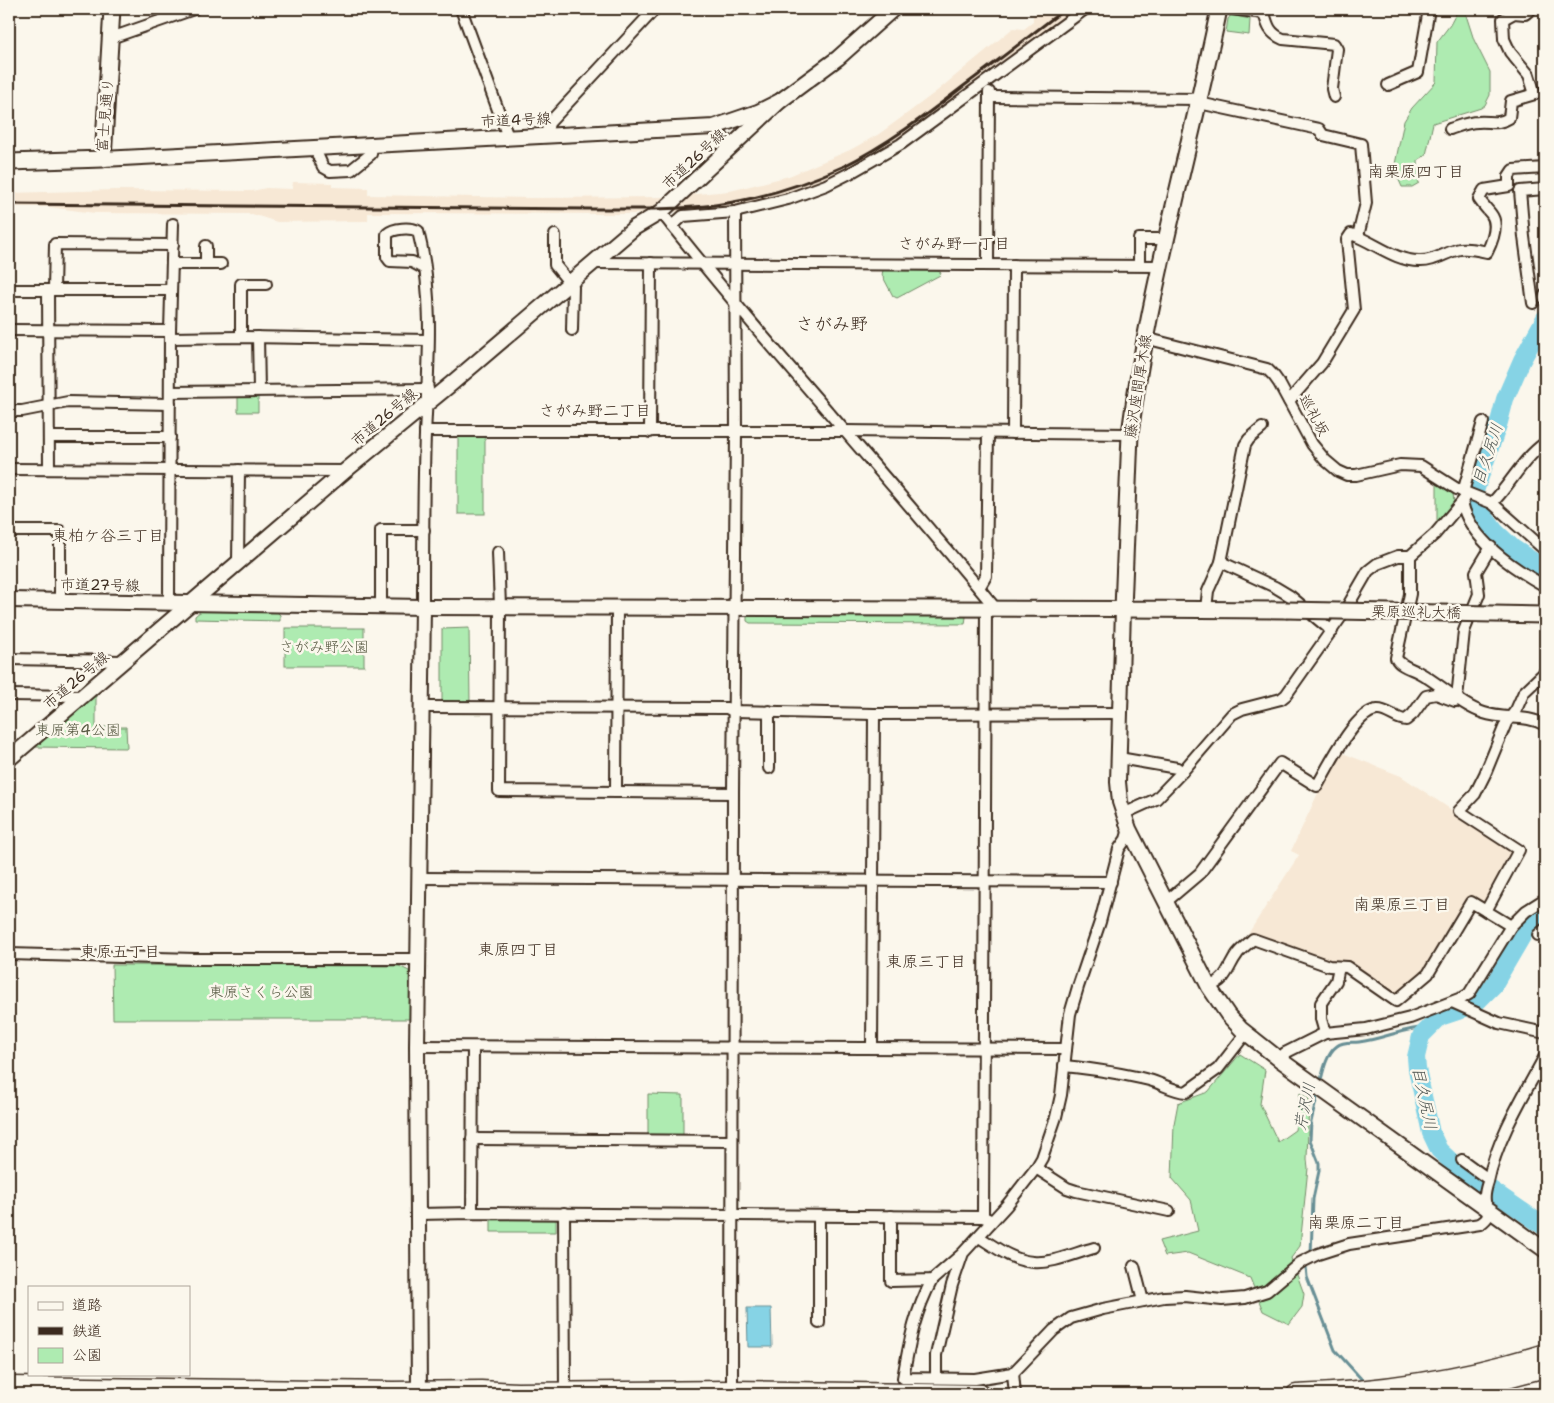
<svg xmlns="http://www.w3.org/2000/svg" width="1554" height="1403" font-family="'Shantell Sans','Klee One',sans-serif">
<rect width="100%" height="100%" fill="#fbf7ec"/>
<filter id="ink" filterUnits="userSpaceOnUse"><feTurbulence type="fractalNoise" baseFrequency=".02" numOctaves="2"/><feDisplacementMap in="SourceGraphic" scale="10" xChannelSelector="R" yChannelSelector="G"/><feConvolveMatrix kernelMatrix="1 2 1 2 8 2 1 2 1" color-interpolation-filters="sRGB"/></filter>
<g filter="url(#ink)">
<g fill="#f7e8d5">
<polygon points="1043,9 1079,9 888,149 826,180 766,200 733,207 699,211 670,212 686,195 730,191 762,183 789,176 850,150 879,134 905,115 937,91 1013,28 1024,29 1033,22 1033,16"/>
<polygon points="293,182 332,183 332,187 368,188 368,195 533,198 666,197 650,214 368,213 368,221 277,222 252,214 95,213 48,207 9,207 9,193 116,190 252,191 266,188 292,189"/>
<polygon points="1340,752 1401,776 1510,849 1512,853 1486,902 1480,903 1470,898 1425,972 1399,994 1394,995 1348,962 1330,963 1248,934 1299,855 1291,851 1318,793"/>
</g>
<g fill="#aeebb1" stroke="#748a68">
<polygon points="1458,10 1465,12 1474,40 1490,72 1490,95 1485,105 1481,108 1433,123 1426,155 1418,160 1419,183 1412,187 1402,187 1394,169 1404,121 1412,108 1436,82 1437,42 1450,25"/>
<polygon points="1231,15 1250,19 1249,35 1226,32 1228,19"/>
<polygon points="883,270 938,271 941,273 940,275 897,298 893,296 882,275"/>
<polygon points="258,393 258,412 238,412 238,394"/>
<rect x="458" y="435" width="27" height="79"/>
<polygon points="1437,483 1453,493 1454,503 1437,522"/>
<polygon points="202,610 277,612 280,615 280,621 195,619 195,616"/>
<polygon points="750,614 937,615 964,616 966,617 965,624 963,624 750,623 747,621 747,616"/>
<rect x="285" y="628" width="79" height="38"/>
<polygon points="469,628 470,703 442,703 442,629"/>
<polygon points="96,692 96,727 126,727 127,748 32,747"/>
<polygon points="112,965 399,966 409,971 410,1019 113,1019"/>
<polygon points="1240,1054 1265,1070 1260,1104 1278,1142 1295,1130 1300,1093 1309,1099 1307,1159 1308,1168 1300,1246 1291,1258 1304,1294 1302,1307 1289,1324 1263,1311 1250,1278 1188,1253 1165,1256 1159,1241 1198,1231 1191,1200 1172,1178 1174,1124 1178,1103 1208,1092"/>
<polygon points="648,1094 683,1095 683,1135 681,1137 649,1137 648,1135"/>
<polygon points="556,1218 556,1232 491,1232 491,1219"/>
</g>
<polygon fill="#86d3e5" stroke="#688f95" points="747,1308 771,1308 772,1347 748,1347"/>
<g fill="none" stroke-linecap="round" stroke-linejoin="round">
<g stroke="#688f95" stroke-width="3">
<path d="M 1320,1084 C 1323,1072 1326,1054 1337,1046 C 1343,1041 1352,1043 1359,1042 C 1383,1039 1404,1028 1428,1027"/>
<polyline points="1311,1255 1313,1199 1319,1171 1319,1163 1310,1140 1311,1122 1318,1093"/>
<polyline points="1309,1261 1306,1267 1307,1277 1335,1350 1365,1383"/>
</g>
<g stroke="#86d3e5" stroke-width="18">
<polyline points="1545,318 1522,360 1505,399 1499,422 1475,491 1477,507 1495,531 1513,548 1545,569"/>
<polyline points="1545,910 1524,933 1493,986 1479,1000 1458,1011 1440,1017 1421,1036 1416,1057 1417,1069 1431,1133 1439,1150 1454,1164 1545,1227"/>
</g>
<defs>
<g id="street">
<polyline points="461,9 508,137"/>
<polyline points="1231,9 1264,13"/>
<path d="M 1263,9 C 1267,23 1268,33 1283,39 L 1334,44 L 1337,49 L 1332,89 L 1334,97"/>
<polyline points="111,38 194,9"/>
<polyline points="1388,85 1418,72 1429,9"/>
<polyline points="989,97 1200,99"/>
<polyline points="1199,103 1319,129 1323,135 1361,144 1366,203 1358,236"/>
<polyline points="714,127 731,147"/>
<path d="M 1450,129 C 1459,126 1468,122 1478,122 C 1490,121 1498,125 1509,118 L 1511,101 L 1535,94 L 1529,75 L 1510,52 L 1504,39 L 1503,19 L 1514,13 L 1525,14 L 1531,9"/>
<polyline points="546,135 549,123 655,9"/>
<polyline points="314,147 323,167 330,171 351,170 371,154 372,144"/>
<path d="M 661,212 C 768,348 887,475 996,609"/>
<polyline points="672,226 683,216 735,212 788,199 826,185 852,172 901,144 1085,9"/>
<polyline points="555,235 555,265 573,287 572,330"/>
<polyline points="206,246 206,264"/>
<polyline points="594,263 1161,266"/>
<polyline points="172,264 221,264"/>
<polyline points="988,265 989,92"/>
<polyline points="1139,265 1139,239 1167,239"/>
<polyline points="9,290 171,290"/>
<polyline points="48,290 49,469"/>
<polyline points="54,290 55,244 173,245"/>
<polyline points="1544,298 1545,295"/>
<polyline points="1533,303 1524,237 1520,191 1545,189"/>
<polyline points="9,330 170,331"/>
<polyline points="241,337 241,284 266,284"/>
<polyline points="258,337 259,390"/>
<polyline points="170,338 241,337 428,340"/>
<polyline points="1145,338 1267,369 1274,376 1279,383 1312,444 1325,460 1338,471 1347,475 1356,475 1400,465 1421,466 1457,489 1492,503 1545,550"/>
<polyline points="170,392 428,389"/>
<path d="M 1289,401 L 1322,363 L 1354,310 L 1347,240 L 1351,234 C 1374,242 1395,261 1419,261 C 1434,262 1446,252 1460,249 C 1469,248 1478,250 1487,252 C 1492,242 1499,224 1491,214 C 1487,209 1483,205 1479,199 L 1484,190 L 1509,186 L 1509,176 L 1513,170 L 1545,168"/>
<polyline points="9,411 22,411 68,402 170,404"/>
<polyline points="425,431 846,431 1130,434"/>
<polyline points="650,432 651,263"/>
<polyline points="1013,433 1014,265"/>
<polyline points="49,437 170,437"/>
<polyline points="9,469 345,471"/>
<polyline points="1463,492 1483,422"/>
<path d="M 1465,498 L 1462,502 C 1470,540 1513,568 1545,586"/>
<path d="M 1462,502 L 1435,534 L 1410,556 L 1410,594 L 1396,658 C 1400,666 1410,668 1418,672 C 1441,684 1460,705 1484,713 C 1504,720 1527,714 1545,725"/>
<path d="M 1492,503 C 1511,484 1522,459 1545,443"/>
<polyline points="9,531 60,531 60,600"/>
<polyline points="498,552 500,607 499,791 733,793"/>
<polyline points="1221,562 1275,587 1290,596 1332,631"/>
<polyline points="238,563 239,470"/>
<polyline points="979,588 986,576 988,433"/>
<polyline points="169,602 170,331 173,224"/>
<polyline points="381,606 381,530 424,530"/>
<path d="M 423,607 C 423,550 423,492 425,435 C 428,368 435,297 418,231 C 410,227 394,228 387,234 L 387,257 L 390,261 L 412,262 L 425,269"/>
<polyline points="1206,609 1208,591 1221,562 1245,445 1249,439 1262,428"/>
<polyline points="9,659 123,661"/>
<polyline points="9,695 82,696"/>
<polyline points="422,707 727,708 733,711 874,714 1120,713"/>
<polyline points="1119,758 1177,768 1182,772"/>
<polyline points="769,768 769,711"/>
<polyline points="616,792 617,607"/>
<polyline points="1123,814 1156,799 1182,772 1232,714 1242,709 1281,699 1286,695 1343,614 1368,571 1377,564 1398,556 1410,556"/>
<polyline points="419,878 1111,882"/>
<path d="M 1167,901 L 1200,873 L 1280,763 L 1317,786 C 1327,769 1355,711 1377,710 C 1387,709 1396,720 1406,720 L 1413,714 L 1426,696 L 1436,694 L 1455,701 L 1457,698 L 1464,631 L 1479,594 L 1476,572 L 1491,547"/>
<polyline points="1486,911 1519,850 1459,811 1475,794 1485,774 1506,723 1516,710 1524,692 1545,672"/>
<polyline points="1538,935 1545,929"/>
<polyline points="9,954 195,959 418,959"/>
<path d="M 1209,987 C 1229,978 1226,969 1238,953 C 1242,948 1248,944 1253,939 L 1329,966 L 1347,967 L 1396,1001 L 1428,974 L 1471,902 L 1511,926"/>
<polyline points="1452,1002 1499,1023 1545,1033"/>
<polyline points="1325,1033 1321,1019 1321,1003 1336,981 1339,967"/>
<polyline points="417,1046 1066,1049"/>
<polyline points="872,1048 874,714"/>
<polyline points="1279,1059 1285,1053 1325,1033 1366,1029 1410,1018 1464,997 1469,994 1511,926 1526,911 1545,899"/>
<path d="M 1064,1066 C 1093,1069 1121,1073 1149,1080 C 1161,1083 1173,1091 1186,1092 L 1218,1069 L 1246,1033"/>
<polyline points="472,1139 731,1141"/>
<polyline points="1462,1160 1488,1179"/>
<polyline points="1036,1168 1067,1188 1076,1191 1169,1211"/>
<polyline points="472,1213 473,1047"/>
<polyline points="564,1213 565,1392"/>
<polyline points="418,1214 472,1213 983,1217 988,1219"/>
<polyline points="819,1216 819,1323"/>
<polyline points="891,1216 891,1281 932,1280 962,1254"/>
<polyline points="983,1217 986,609"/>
<path d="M 979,1237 C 995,1247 1013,1261 1033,1262 C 1052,1264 1075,1253 1094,1248"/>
<polyline points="1134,1266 1143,1301"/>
<path d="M 932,1280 C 914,1314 910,1340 903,1378 L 975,1379 L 1013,1373 L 1054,1330 L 1071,1318 L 1103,1309 L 1164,1297 L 1185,1296 L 1222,1300 L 1245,1298 L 1267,1291 L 1300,1263 L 1318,1254 L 1349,1244 L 1480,1224 C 1492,1216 1487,1214 1485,1201 C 1484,1195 1486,1188 1488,1182 C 1497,1138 1524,1095 1545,1056"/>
<polyline points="1013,1373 1015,1394"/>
<polyline points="936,1378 936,1355 952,1285 963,1253 1007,1205 1036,1168 1042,1158 1056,1117 1061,1095 1070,1014 1078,987 1100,922 1119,849 1126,839 1129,829"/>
<polyline points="732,1390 733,793 736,432 735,212"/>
</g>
<g id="secondary">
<polyline points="103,159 714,127 758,112 780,101 838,58 893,9"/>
<polyline points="9,600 423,607 1123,609 1118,782 1120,802 1129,829 1209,987 1228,1015 1241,1029 1279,1059 1545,1250"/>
<polyline points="9,759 345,471 451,384 634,228 661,212 780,101"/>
<polyline points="419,1394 417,1046 423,607"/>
</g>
<g id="primary">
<path d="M 1219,9 C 1190,151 1148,291 1130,434 L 1123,609 L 1286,610"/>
<polyline points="9,162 103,159 112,9"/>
</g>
<g id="highway">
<polyline points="9,1386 393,1391 481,1390 517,1392 732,1390 981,1394"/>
<path d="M 1296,1394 C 1380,1391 1465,1378 1545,1353"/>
<polyline points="1436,1394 1459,1391 1545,1368"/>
</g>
</defs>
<use href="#street" stroke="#3b2a1e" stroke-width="14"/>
<use href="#secondary" stroke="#3b2a1e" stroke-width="18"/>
<use href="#primary" stroke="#3b2a1e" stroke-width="19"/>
<use href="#highway" stroke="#3b2a1e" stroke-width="21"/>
<use href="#street" stroke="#fbf7ec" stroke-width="10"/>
<use href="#secondary" stroke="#fbf7ec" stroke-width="14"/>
<use href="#primary" stroke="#fbf7ec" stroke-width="15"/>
<use href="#highway" stroke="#fbf7ec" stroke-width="18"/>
<path stroke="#3b2a1e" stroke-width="3" d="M 9,204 L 590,209 C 632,209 674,210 715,205 C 759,199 803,185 842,167 C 887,145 926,115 965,85 C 999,60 1032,34 1065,9"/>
<defs>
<polyline id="primary-bridge" points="1286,610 1545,615"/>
</defs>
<use href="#primary-bridge" stroke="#3b2a1e" stroke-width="19" stroke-linecap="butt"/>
<use href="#primary-bridge" stroke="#fbf7ec" stroke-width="15"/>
</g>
</g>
<g text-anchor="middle" stroke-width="5" stroke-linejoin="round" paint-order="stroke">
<g font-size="15" fill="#3b2a1e" stroke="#fbf7ec">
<text transform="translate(105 115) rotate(-85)" y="5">富士見通り</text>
<text transform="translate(516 120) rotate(-3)" y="5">市道4号線</text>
<text transform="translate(694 159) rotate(-43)" y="5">市道26号線</text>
<text transform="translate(1138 386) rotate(-81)" y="5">藤沢座間厚木線</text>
<text transform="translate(1314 415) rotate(61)" y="5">巡礼坂</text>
<text transform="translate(384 417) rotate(-40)" y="5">市道26号線</text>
<text transform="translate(100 585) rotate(1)" y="5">市道27号線</text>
<text transform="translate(1416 612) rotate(1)" y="5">栗原巡礼大橋</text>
<text transform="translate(76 680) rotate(-40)" y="5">市道26号線</text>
</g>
<g font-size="15" fill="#585a43" stroke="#fbf7ec">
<text x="324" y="652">さがみ野公園</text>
<text x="78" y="735">東原第4公園</text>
<text x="261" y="997">東原さくら公園</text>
</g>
<g font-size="16" fill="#3b2a1e" stroke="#fbf7ec">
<text x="1416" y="177">南栗原四丁目</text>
<text x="954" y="249">さがみ野一丁目</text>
<text x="595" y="416">さがみ野二丁目</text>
<text x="108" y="541">東柏ケ谷三丁目</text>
<text x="1402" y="910">南栗原三丁目</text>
<text x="518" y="955">東原四丁目</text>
<text x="120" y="957">東原五丁目</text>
<text x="926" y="967">東原三丁目</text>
<text x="1356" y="1228">南栗原二丁目</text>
</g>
<g font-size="16" font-style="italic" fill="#4e5450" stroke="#fbf7ec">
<text transform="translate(1487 454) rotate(-72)" y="6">目久尻川</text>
<text transform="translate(1425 1098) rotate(78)" y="6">目久尻川</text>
<text transform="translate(1304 1106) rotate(-78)" y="6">芹沢川</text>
</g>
<g font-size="18" fill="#3b2a1e" stroke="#fbf7ec">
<text x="832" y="330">さがみ野</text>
</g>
</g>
<rect width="1554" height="1403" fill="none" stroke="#fbf7ec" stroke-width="30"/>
<rect x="15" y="15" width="1524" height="1373" fill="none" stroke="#3b2a1e" stroke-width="2" filter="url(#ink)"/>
<rect x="28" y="1286" width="162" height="90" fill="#fbf7ec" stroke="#aea59a"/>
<rect x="38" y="1302" width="25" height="8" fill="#fbf7ec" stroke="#aea59a"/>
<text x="72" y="1310" font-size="15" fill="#3b2a1e">道路</text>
<rect x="38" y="1327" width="25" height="8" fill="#3b2a1e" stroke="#aea59a"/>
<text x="72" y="1336" font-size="15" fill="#3b2a1e">鉄道</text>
<rect x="38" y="1348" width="25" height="15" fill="#aeebb1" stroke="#aea59a"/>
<text x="72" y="1360" font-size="15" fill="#3b2a1e">公園</text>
</svg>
